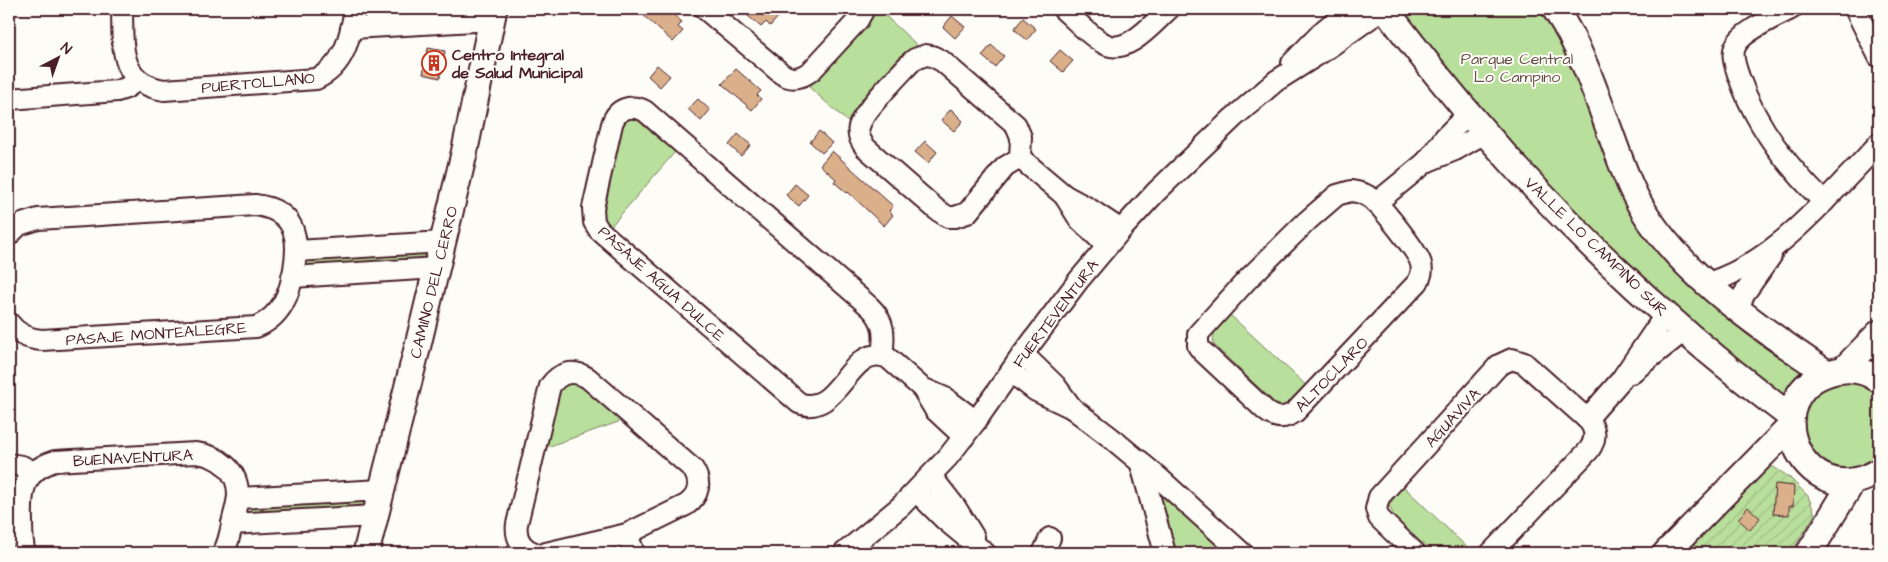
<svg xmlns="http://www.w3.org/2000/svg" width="1888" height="562" font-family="'Architects Daughter',sans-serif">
<defs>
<pattern id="garden-furrows" width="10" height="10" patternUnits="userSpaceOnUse" patternTransform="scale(1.25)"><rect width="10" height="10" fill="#b8df9b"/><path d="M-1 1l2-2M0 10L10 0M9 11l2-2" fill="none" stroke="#a0bf86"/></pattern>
</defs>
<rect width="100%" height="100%" fill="#fdfcf7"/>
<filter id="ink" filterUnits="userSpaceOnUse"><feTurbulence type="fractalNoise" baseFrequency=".02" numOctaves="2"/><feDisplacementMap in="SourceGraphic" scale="10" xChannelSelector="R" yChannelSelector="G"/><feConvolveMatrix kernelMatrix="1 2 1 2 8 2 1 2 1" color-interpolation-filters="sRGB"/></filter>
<g filter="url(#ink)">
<g fill="#b8df9b" stroke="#817f63">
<polygon points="420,9 482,9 481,12 362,19 364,12"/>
<polygon points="1400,9 1549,9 1636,214 1813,372 1783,411 1692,331 1494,130"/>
<polygon points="1862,9 1879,9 1879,44"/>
<polygon points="879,10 917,45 849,123 809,87"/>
<polygon points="629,118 637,120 675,152 611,226 602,220 600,211 622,121"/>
<polygon points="426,252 424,259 306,267 308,259"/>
<path d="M 1228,313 L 1309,388 L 1289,406 L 1277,405 L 1213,344 C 1213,330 1219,323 1228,313 Z"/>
<polygon points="569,380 578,381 621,421 544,448 560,389"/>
<path d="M 1853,381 L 1869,387 L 1879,396 L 1879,453 C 1833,504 1766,421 1826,385 C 1832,381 1845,382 1853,381 Z"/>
<polygon points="1403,486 1473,553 1433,553 1394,517 1389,505"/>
<polygon points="1163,496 1168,496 1231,553 1173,553 1160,498"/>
<polygon points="364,499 365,509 251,518 250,507"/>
</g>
<polygon fill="url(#garden-furrows)" stroke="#817f63" points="1772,466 1789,477 1808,496 1815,514 1791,553 1683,553 1767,467"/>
<g fill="#dab08b" stroke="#4a1f2b">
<polygon points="651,9 667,9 682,22 678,27 683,31 673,42 644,16"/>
<polygon points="740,9 777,9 775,11 780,15 770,26 766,22 761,27"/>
<polygon points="952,16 965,27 955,38 943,27"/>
<polygon points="1023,18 1036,29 1027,40 1014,29"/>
<polygon points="991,45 1004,56 995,67 982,56"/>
<polygon points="428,48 445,51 440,78 423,74"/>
<polygon points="1060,50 1073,61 1063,72 1050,61"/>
<polygon points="657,65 670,76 660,87 648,76"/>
<polygon points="736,69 761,91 757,95 761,99 752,110 722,84"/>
<polygon points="698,99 710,110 701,121 688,109"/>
<polygon points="951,109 963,121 954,131 941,120"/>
<polygon points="819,131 832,143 822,153 810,142"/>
<polygon points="738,134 751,145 741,156 729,145"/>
<polygon points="925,141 937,152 928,163 915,152"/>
<polygon points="832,151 893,206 889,211 893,215 884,226 848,192 847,193 834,182 836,179 820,165"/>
<polygon points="795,184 808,195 799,206 786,195"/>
<polygon points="1775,484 1794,486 1793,506 1789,506 1789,515 1773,514"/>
<polygon points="1748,507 1760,518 1750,530 1738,519"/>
</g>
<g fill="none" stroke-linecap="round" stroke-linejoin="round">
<defs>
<g id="minor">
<path d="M 122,9 C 123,45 118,83 164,90 L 316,79 C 345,66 350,37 355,9"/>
<path d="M 705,9 L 782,74 C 793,81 802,78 812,70 L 858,20 L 864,9"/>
<path d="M 1063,9 C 1076,20 1089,36 1105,44 C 1127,56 1154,22 1169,9"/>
<path d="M 1791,9 C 1776,17 1741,31 1735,47 C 1731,56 1736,68 1739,77 C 1755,124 1789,168 1824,202"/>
<polyline points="1855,9 1879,57"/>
<polyline points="352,28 492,20"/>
<path d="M 926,55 L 932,56 L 942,61 L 1016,125 L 1021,137 L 1020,158 L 1005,167 L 967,213 L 955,217 L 948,217 L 937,210 L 866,148 C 861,142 857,135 859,127 C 862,112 899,75 911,62 L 915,59 Z"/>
<polyline points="1292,63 1325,29 1350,9"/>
<polyline points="9,99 117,91 126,88 138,80"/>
<polyline points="1020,158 1064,195 1088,208 1121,230"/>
<polyline points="1426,162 1455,150 1486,132"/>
<path d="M 1351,191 C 1359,192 1366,194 1372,199 C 1382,207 1419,253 1421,264 C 1423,271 1421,276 1418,282 L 1295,412 C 1285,419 1276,419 1266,411 L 1202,351 L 1198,346 L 1198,334 L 1246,281 L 1307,221 L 1337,195 Z"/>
<polyline points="1064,195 1079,219 1107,246"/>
<polyline points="1376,203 1426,162 1445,137 1469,113"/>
<path d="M 9,235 L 19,225 L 38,219 L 255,205 C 294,210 300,235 294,269 C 290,294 281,317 256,327 L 42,340 C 28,339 17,334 9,323"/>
<polyline points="297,251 443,242"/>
<polyline points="292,277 437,268"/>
<path d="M 1708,283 C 1762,266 1802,225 1840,185 C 1853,171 1867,157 1879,143"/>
<polyline points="1738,309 1744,294 1771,256"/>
<polyline points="1023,354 1055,385 1072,408"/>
<path d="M 882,355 C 885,336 885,321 870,307 L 645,111 C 631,104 617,108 612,124 L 593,208 L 594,222 L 599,230 L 799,403 C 839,419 850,340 888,358 L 922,388 L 935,410 L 964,437"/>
<polyline points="1011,372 1036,391 1072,408 1110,437 1158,477 1242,553"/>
<polyline points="1631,373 1684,331"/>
<polyline points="922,388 945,398 976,421"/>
<polyline points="1587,419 1621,380 1666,314"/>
<polyline points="1140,461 1165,553"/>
<polyline points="9,464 22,466 34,472"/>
<polyline points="931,476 956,508 974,537"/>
<polyline points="916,491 944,519 985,553"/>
<polyline points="238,498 381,490"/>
<polyline points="232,524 375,516"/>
<polyline points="627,534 634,553"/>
<path d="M 25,553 C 22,543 22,533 22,522 C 21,492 22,471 55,461 L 195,453 C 219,455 239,471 238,496 C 237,504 235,512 233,519 C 231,530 229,543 223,553"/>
<path d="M 535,553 C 522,549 515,538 517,524 L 550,386 C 560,372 573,369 588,378 L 693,469 C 702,483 699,496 686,505 L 627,534 L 546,553"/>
<polyline points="844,553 901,506 948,457 976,421 1023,354 1078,281 1121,230 1156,192 1233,118 1276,81 1325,50 1383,9"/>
<polyline points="1043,553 1050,538"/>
<path d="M 1415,553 L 1379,518 L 1376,509 L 1379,497 L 1499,365 L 1512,359 L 1524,363 L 1587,419 C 1596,428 1597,439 1589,450 L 1491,553"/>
</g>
<g id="tertiary">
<path d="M 1385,9 C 1404,33 1422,57 1441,80 C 1543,206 1662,320 1791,417"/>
<path d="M 1555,9 C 1590,60 1606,129 1631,187 C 1665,264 1758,327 1827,373"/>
<polyline points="1843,370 1879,333"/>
<path d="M 1879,380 C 1867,371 1851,368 1836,371 C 1750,390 1801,519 1879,471"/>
<polyline points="366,553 417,349 464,154 494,9"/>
<polyline points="1666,553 1791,426"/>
<polyline points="1809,553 1853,481"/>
</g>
</defs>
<use href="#minor" stroke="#4a1f2b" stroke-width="24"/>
<use href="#tertiary" stroke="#4a1f2b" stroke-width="29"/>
<use href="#minor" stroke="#fdfcf7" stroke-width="20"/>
<use href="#tertiary" stroke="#fdfcf7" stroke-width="25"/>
</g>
</g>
<defs>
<symbol id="building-ring" viewBox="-11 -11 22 22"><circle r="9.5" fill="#fdfcf7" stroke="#c8321e" stroke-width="1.5"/><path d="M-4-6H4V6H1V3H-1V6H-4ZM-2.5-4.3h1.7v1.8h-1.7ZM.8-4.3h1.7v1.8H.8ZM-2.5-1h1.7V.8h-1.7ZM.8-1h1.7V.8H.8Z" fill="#c8321e"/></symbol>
</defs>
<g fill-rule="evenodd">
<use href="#building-ring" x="420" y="49" width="28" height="28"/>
</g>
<g text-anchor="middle" stroke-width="4" stroke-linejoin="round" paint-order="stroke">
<g font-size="16" font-weight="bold" fill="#4a1f2b" stroke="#fdfcf7" text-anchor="start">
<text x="452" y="60">Centro Integral<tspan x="452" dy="18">de Salud Municipal</tspan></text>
</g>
<g font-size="16" fill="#664f47" stroke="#fdfcf7">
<text x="1517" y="64">Parque Central<tspan x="1517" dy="18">Lo Campino</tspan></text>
</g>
<g font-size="16" fill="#4a1f2b" stroke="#fdfcf7">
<text transform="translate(258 82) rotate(-5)" y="6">PUERTOLLANO</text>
<text transform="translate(1597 246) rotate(44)" y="6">VALLE LO CAMPINO SUR</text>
<text transform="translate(433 282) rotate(-76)" y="6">CAMINO DEL CERRO</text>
<text transform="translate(662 283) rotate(42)" y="6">PASAJE AGUA DULCE</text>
<text transform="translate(1055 313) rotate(-53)" y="6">FUERTEVENTURA</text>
<text transform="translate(156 333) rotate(-4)" y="6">PASAJE MONTEALEGRE</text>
<text transform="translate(1331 374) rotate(-46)" y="6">ALTOCLARO</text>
<text transform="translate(1452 417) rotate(-48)" y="6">AGUAVIVA</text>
<text transform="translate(133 457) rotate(-3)" y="6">BUENAVENTURA</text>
</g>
</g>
<rect width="1888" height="562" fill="none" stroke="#fdfcf7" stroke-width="30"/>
<rect x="15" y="15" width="1858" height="532" fill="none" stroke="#4a1f2b" stroke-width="2" filter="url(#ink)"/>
<g transform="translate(58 58) rotate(41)" stroke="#fdfcf7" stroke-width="4" paint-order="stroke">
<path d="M0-4L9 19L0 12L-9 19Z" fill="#4a1f2b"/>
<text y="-8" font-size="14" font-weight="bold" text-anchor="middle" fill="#4a1f2b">N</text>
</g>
</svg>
